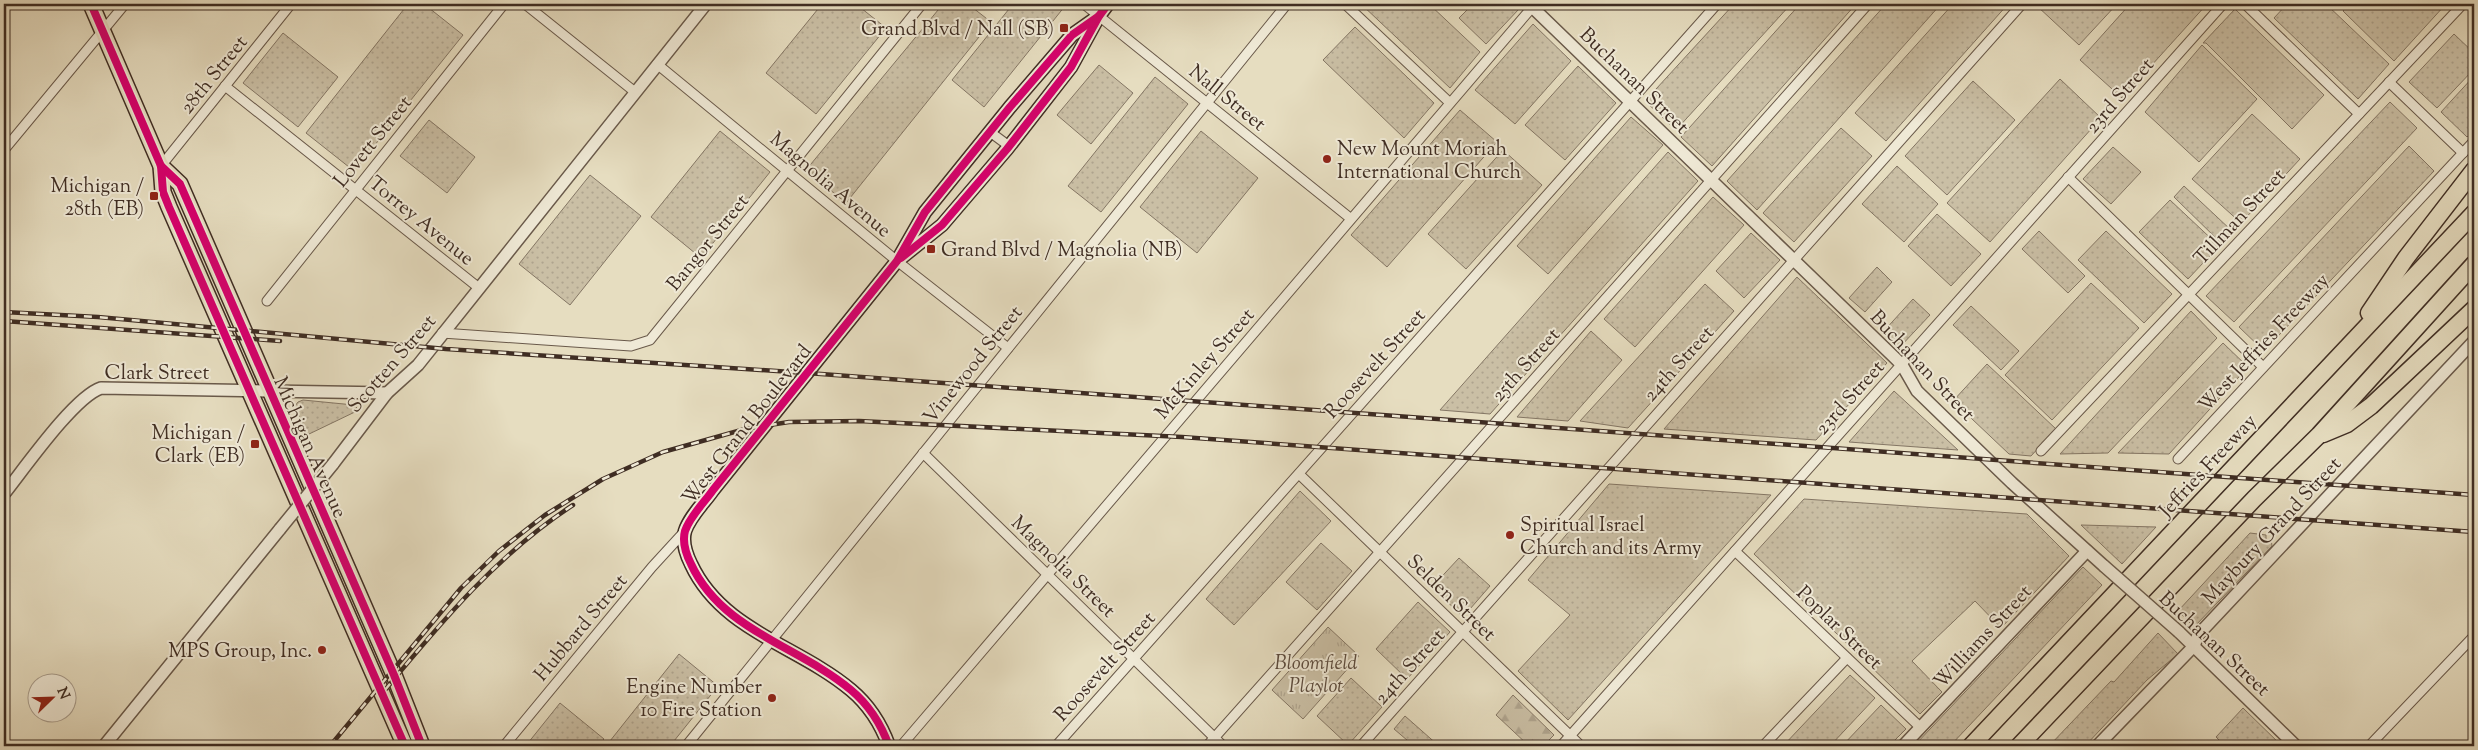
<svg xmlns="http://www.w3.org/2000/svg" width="2478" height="750" font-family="'Sorts Mill Goudy',serif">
<defs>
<pattern id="grass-dots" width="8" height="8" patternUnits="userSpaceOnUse" patternTransform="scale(1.25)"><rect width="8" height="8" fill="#cabfa5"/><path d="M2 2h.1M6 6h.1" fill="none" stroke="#afa48e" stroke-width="1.8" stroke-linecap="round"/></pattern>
<pattern id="forest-firs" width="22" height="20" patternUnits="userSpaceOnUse" patternTransform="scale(1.25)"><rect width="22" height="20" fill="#cabfa5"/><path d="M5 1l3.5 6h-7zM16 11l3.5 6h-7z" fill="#afa48e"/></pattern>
<pattern id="park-tufts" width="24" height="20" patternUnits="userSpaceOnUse" patternTransform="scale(1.25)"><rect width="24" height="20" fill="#cabfa5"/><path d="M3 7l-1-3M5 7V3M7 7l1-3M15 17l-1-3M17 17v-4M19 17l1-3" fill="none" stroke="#afa48e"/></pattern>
</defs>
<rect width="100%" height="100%" fill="#e6ddc0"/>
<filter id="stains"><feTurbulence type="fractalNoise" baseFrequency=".004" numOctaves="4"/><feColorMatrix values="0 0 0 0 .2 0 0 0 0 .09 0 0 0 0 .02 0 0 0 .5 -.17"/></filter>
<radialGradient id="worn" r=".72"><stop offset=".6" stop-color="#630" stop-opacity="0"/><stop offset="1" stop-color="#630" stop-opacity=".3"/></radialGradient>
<g fill="url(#grass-dots)" stroke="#847664">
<polygon points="408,4 424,4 463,35 354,171 306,133"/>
<polygon points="822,4 856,4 886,28 816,114 766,73"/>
<polygon points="943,4 968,4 991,22 846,203 806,170"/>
<polygon points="1013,4 1062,4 1065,6 984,107 952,80"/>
<polygon points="1361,4 1429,4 1480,52 1450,88"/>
<polygon points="1473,4 1513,4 1519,9 1486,44 1459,18"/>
<polygon points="1734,4 1791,4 1676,130 1645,101"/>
<polygon points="1800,4 1856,4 1712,166 1681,137"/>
<polygon points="1886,4 1941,4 1757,210 1727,181"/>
<polygon points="1953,4 2008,4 1886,141 1855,113"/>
<polygon points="2039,4 2117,4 2079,45 2037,6"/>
<polygon points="2130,4 2207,4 2122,98 2080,60"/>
<polygon points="2287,4 2326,4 2389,64 2358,99 2274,18"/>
<polygon points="2349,4 2444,4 2445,5 2394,61 2343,11"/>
<polygon points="2235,9 2324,95 2292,129 2206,43 2203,43"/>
<polygon points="1533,24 1571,61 1515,124 1475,90"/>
<polygon points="1355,27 1434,103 1404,138 1323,60"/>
<polygon points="283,33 338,77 298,127 243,83"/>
<polygon points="2454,34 2474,53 2474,69 2437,108 2409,82"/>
<polygon points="2202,45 2257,99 2199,162 2145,112"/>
<polygon points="1099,65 1133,93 1091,144 1057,115"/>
<polygon points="1578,66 1616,103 1565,160 1525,125"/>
<polygon points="2474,76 2474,130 2467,137 2441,112"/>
<polygon points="1155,77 1188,104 1101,212 1068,186"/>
<polygon points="2060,79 2101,118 1990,242 1947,203"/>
<polygon points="1973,81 2015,120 1947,195 1905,156"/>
<polygon points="2390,102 2417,128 2234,322 2206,296"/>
<polygon points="1460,110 1497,142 1387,267 1351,235"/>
<polygon points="2252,114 2300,159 2241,223 2192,179"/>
<polygon points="1631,117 1663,145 1548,274 1517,246"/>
<polygon points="429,120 475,157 447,193 400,156"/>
<polygon points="1841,128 1872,156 1794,242 1763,213"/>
<polygon points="720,131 770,172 701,258 651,217"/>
<polygon points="1201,131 1258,178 1197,253 1140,207"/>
<polygon points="2409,146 2434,171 2264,351 2239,327"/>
<polygon points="2113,147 2141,172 2111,204 2083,179"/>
<polygon points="1503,150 1542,185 1466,269 1428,234"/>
<polygon points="1668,152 1698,181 1490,414 1440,410"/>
<polygon points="1897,166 1938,204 1904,242 1862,204"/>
<polygon points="590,175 641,216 570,305 519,264"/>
<polygon points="2184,186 2232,231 2221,243 2174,197"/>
<polygon points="1713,197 1744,225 1635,347 1604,319"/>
<polygon points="2170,200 2219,246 2188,279 2139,232"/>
<polygon points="1937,214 1981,254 1951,286 1908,246"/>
<polygon points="2039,231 2085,276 2068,293 2022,249"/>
<polygon points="2106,231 2172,294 2144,323 2078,260"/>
<polygon points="1751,233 1780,260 1744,298 1716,271"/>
<polygon points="1877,267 1892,282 1865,312 1849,298"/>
<polygon points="1797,277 1887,363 1816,440 1664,429"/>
<polygon points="2091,283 2139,328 2052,420 2005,375"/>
<polygon points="1705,284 1734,311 1628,428 1580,421"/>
<polygon points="1913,299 1930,315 1899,348 1883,332"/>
<polygon points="1971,306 2019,351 2001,370 1953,325"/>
<polygon points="2191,311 2217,338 2108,453 2060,454"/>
<polygon points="1591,331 1622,360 1568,421 1517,417"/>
<polygon points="2223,343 2248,367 2169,454 2118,453"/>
<polygon points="1987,364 2056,429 2031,456 2009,454 1953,401"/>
<polygon points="1894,391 1958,450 1849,442"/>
<polygon points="303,400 354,405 359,410 307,435 295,406 298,402"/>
<polygon points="1609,484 1771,495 1568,720 1518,671 1570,615 1528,580"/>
<polygon points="1300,491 1331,521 1234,625 1206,599"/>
<polygon points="1804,499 2027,514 2069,556 2001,628 1975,601 1912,661 1942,692 1920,714 1754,554"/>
<polygon points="2081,525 2156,527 2122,564"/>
<polygon points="2250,533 2266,535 2266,540 2271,539 2272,546 2194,627 2178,611"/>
<polygon points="1321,543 1352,571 1317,610 1286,582"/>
<polygon points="1459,558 1490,586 1463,617 1432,587"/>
<polygon points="2083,567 2102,585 1950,746 1914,746"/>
<polygon points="1418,602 1450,632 1407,679 1376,649"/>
<polygon points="2158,633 2178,654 2147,680 2085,746 2049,746 2111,681 2114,682"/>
<polygon points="679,654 718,686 670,746 606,746"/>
<polygon points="1850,675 1875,698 1830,746 1783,746"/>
<polygon points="1351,678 1382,707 1348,745 1317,716"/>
<polygon points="560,703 604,739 597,746 532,746 528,743"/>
<polygon points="1881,705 1906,729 1889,746 1842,746"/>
<polygon points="2243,708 2282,746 2225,746 2216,737"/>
<polygon points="1405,716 1439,746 1414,746 1394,729"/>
</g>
<polygon fill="url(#forest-firs)" stroke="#847664" points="1513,695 1554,735 1543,746 1529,746 1496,715"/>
<polygon fill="url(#park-tufts)" stroke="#847664" points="1328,627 1359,656 1303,719 1272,690"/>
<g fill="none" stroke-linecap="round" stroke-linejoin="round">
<defs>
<g id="minor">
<polyline points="525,4 635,92"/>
<polyline points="1084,4 1350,218"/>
<polyline points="1345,4 1449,102"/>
<polyline points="2245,4 2359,114"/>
<polyline points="657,64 897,261 1008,348"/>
<polyline points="2389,82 2463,153"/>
<polyline points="225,86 479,288"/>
<polyline points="990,132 1009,146"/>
<polyline points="4,150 125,4"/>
<polyline points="161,166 291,4"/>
<polyline points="2068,177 2263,367"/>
<polyline points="267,301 504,4"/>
<polyline points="442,333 631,346 650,340 922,4"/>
<polyline points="2041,451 2463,4"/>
<polyline points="923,453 1223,746"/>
<polyline points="2178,459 2474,141"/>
<polyline points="1299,474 1581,746"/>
<polyline points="1735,551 1921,728"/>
<polyline points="504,746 652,567 685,531"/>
<polyline points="686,746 1287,4"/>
<polyline points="901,746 1535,4"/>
<polyline points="1056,746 1717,4"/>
<polyline points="1207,746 1868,4"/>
<polyline points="1361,746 2022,4"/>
<polyline points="1561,746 2223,4"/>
<polyline points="1763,746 1847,658"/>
<polyline points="2369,746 2474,636"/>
</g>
<g id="tertiary">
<polyline points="1529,4 1895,358 1902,365 1917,391 2012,483 2104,566"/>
<polyline points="333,464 387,393 418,365 706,4"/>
<path d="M 4,494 C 24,469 74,397 101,388 L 387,393"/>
<polyline points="2179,632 2296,746"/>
<polyline points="104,746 280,529"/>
<polyline points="1903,746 2087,551"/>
<polyline points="2097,746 2194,646 2198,635 2474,341"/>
</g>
<g id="secondary">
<polyline points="901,258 942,225 1007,149 1071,67 1099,16 1108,4"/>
<path d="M 889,746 C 881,724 869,705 851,690 C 799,646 722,631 691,564 C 686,554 682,542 685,531 C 690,516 704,503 713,490 L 897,261 L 925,212 L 1010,107 L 1072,35 L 1099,16"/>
</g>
<g id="primary">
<polyline points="91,4 161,166 163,192 169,207 405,746"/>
<polyline points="161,166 180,184 394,675 422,746"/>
</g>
<g id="motorway">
<polyline points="2369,313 2406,258 2474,170"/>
<polyline points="2323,434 2347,424 2371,406 2474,309"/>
<polyline points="1971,746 2474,213"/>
<polyline points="2019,746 2254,499 2319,435 2474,264"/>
</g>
</defs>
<use href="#minor" stroke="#69594a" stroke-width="11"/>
<use href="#tertiary" stroke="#69594a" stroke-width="14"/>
<use href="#secondary" stroke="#3f2d23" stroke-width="15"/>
<use href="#primary" stroke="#3f2d23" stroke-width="18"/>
<use href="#motorway" stroke="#3f2d23" stroke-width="19"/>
<use href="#minor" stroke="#efe9d6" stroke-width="9"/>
<use href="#tertiary" stroke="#efe9d6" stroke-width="11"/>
<use href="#secondary" stroke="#efe9d6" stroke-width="12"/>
<use href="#primary" stroke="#e6ddc0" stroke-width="15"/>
<use href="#motorway" stroke="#e6ddc0" stroke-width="16"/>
<defs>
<g id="rail">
<polyline points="4,312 98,317 446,349 821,374 2474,495"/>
<polyline points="4,321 280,341"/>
<path d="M 385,690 C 442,621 498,554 573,505"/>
<polyline points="330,746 461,588 499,551 545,515 603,479 663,452 745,429 789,422 859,421 1182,437 2474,532"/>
</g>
</defs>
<use href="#rail" stroke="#3f2d23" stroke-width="4.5"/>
<use href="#rail" stroke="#efe9d6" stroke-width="2.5" stroke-dasharray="8" stroke-linecap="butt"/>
<defs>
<g id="tertiary-bridge">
<polyline points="280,529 333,464"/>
<polyline points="2104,566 2179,632"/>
</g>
</defs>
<use href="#tertiary-bridge" stroke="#69594a" stroke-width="14" stroke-linecap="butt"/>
<use href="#tertiary-bridge" stroke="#efe9d6" stroke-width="11"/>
<defs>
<g id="cycleway">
<polyline points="91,4 161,166 163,192 169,207 405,746"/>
<polyline points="161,166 180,184 394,675 422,746"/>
<polyline points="901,258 942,225 1007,149 1071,67 1099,16 1108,4"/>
<path d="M 889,746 C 881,724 869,705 851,690 C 799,646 722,631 691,564 C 686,554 682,542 685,531 C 690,516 704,503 713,490 L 897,261 L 925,212 L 1010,107 L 1072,35 L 1099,16"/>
</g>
</defs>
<use href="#cycleway" stroke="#efe9d6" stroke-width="11"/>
<use href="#cycleway" stroke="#d6006c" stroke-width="8"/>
</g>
<g fill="#8f2418" stroke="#efe9d6" stroke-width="2">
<rect x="1059" y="23" width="10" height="10" rx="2.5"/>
<circle cx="1327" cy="159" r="5"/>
<rect x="149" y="191" width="10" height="10" rx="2.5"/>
<rect x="926" y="244" width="10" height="10" rx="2.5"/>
<rect x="250" y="439" width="10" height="10" rx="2.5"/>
<circle cx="1510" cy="535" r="5"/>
<circle cx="322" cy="650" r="5"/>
<circle cx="772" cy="698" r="5"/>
</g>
<g text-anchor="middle" stroke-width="4" stroke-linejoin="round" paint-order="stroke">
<g font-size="20" fill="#3f2d23" stroke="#efe9d6" text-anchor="end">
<text x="1054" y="35">Grand Blvd / Nall (SB)</text>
<text x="1337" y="155" text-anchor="start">New Mount Moriah<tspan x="1337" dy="23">International Church</tspan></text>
<text x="144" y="192">Michigan /<tspan x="144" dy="23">28th (EB)</tspan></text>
<text x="941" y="256" text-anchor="start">Grand Blvd / Magnolia (NB)</text>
<text x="245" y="439">Michigan /<tspan x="245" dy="23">Clark (EB)</tspan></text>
<text x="1520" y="531" text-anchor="start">Spiritual Israel<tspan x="1520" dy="23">Church and its Army</tspan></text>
<text x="312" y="657">MPS Group, Inc.</text>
<text x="762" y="693">Engine Number<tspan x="762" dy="23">10 Fire Station</tspan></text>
</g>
<g font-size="20" fill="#3f2d23" stroke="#efe9d6">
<text transform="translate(213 74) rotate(-51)" y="7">28th Street</text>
<text transform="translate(1635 80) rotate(44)" y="7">Buchanan Street</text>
<text transform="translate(2119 95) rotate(-49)" y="7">23rd Street</text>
<text transform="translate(1228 97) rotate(39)" y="7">Nall Street</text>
<text transform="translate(372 141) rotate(-51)" y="7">Lovett Street</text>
<text transform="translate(831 184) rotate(40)" y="7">Magnolia Avenue</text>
<text transform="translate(2239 216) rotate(-47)" y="7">Tillman Street</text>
<text transform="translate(422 220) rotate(39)" y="7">Torrey Avenue</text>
<text transform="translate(707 242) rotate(-51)" y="7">Bangor Street</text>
<text transform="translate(2263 342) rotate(-47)" y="7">West Jeffries Freeway</text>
<text transform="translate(391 363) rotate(-49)" y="7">Scotten Street</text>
<text transform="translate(1204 363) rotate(-49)" y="7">McKinley Street</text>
<text transform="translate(1374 363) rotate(-48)" y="7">Roosevelt Street</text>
<text transform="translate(1678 363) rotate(-48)" y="7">24th Street</text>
<text transform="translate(972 364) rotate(-51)" y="7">Vinewood Street</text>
<text transform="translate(1525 364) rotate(-48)" y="7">25th Street</text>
<text transform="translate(1923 365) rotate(47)" y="7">Buchanan Street</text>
<text x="157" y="379">Clark Street</text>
<text transform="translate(1849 397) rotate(-48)" y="7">23rd Street</text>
<text transform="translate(746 424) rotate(-52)" y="7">West Grand Boulevard</text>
<text transform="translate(311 447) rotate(66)" y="7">Michigan Avenue</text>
<text transform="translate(2207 465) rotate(-47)" y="7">Jeffries Freeway</text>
<text transform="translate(2271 530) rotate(-47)" y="7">Maybury Grand Street</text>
<text transform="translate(1064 566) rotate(44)" y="7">Magnolia Street</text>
<text transform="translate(1452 597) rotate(44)" y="7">Selden Street</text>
<text transform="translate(580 627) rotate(-50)" y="7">Hubbard Street</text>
<text transform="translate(1840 627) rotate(44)" y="7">Poplar Street</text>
<text transform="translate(1982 636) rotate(-47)" y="7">Williams Street</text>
<text transform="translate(2215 643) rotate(43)" y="7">Buchanan Street</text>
<text transform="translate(1104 666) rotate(-48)" y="7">Roosevelt Street</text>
<text transform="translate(1409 666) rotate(-48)" y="7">24th Street</text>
</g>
<g font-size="20" font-style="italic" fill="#5b4a3d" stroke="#efe9d6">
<text x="1316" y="669">Bloomfield<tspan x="1316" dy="23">Playlot</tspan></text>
</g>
</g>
<rect width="2478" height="750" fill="none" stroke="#e6ddc0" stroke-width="20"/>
<rect x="5" y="5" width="2468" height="740" fill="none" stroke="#3f2d23" stroke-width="2.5"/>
<rect x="10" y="10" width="2458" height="730" fill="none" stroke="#3f2d23"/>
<g transform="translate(52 698) rotate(67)"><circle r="24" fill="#efe9d6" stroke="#a99e8e"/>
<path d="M0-4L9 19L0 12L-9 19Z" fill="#8f2418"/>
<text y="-8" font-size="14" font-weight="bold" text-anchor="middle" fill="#3f2d23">N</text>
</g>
<rect width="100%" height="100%" filter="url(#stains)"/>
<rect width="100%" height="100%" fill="url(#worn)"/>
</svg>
